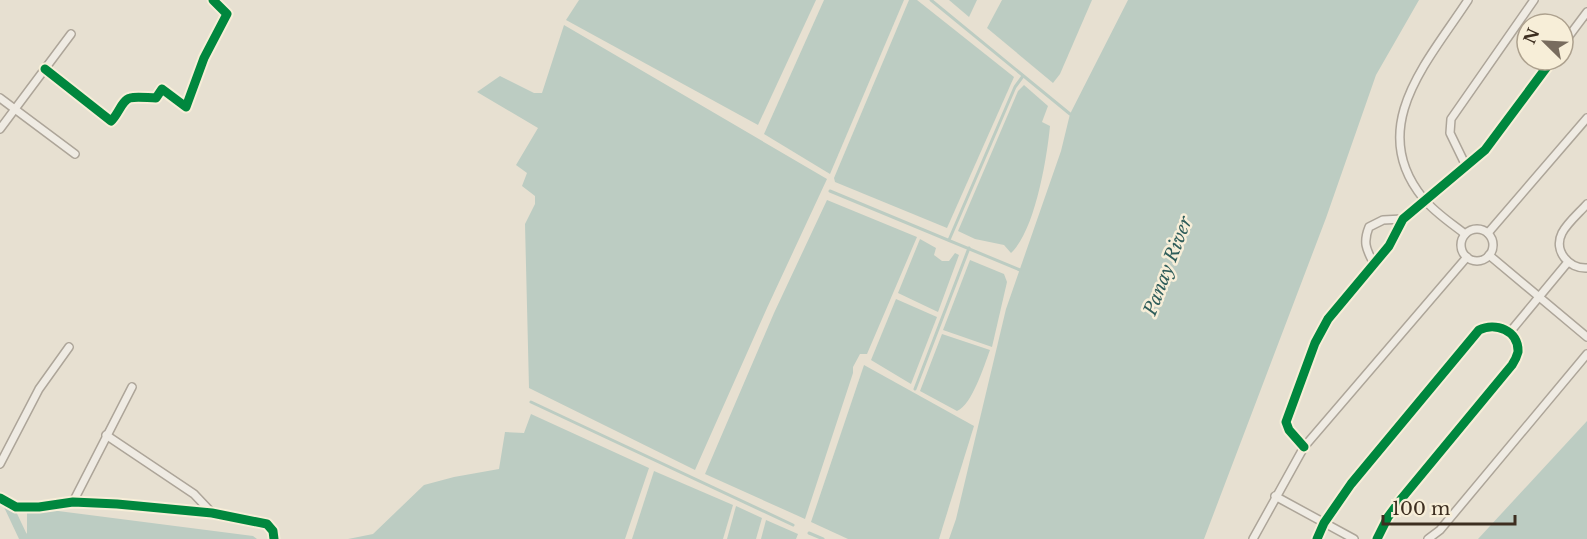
<svg xmlns="http://www.w3.org/2000/svg" width="1587" height="539" font-family="'Libre Baskerville',serif">
<rect width="100%" height="100%" fill="#e7e0d1"/>
<g fill="#bcccc2">
<polygon points="579,0 816,0 758,125 566,20"/>
<polygon points="824,0 904,0 830,174 764,134"/>
<polygon points="909,0 917,0 1014,77 947,228 835,182 834,178"/>
<polygon points="949,0 977,0 969,17"/>
<polygon points="1002,0 1092,0 1060,74 1053,83 987,28"/>
<polygon points="1128,0 1419,0 1376,75 1326,218 1204,539 949,539 956,519 1006,309 1061,151 1070,114"/>
<polygon points="564,25 827,179 767,308 695,470 529,388 525,224 535,204 535,196 522,186 527,173 516,165 538,128 477,92 500,76 534,93 542,93"/>
<path d="M 1024,85 L 1048,106 L 1042,122 L 1050,126 C 1047,158 1035,231 1011,253 L 1004,245 L 975,239 L 958,231 L 1018,91 Z"/>
<polygon points="827,200 917,237 867,354 860,354 853,367 853,373 805,519 705,474 774,313"/>
<polygon points="920,239 936,248 934,255 942,261 949,261 955,253 959,255 938,312 898,293"/>
<polygon points="970,260 1004,274 1007,282 992,347 943,330"/>
<polygon points="896,299 937,317 911,384 871,360"/>
<path d="M 942,334 L 990,350 C 984,366 972,405 957,411 L 920,391 Z"/>
<polygon points="864,365 974,426 939,539 848,539 811,522"/>
<polygon points="531,414 649,468 625,539 348,539 373,534 424,485 454,477 499,469 505,432 524,433"/>
<polygon points="1587,421 1587,539 1478,539"/>
<polygon points="654,471 733,505 723,539 632,539"/>
<polygon points="736,506 762,518 756,539 727,539"/>
<polygon points="27,507 253,536 257,539 21,539 27,533"/>
<polygon points="766,520 798,534 796,539 761,539"/>
</g>
<g fill="none" stroke-linecap="round" stroke-linejoin="round">
<g stroke="#bcccc2" stroke-width="3">
<polyline points="931,0 1070,114"/>
<polyline points="830,191 1020,270"/>
<polyline points="949,240 1015,87 1023,76"/>
<polyline points="915,389 969,248"/>
<polyline points="531,402 793,525"/>
<polyline points="809,533 823,539"/>
</g>
<polyline stroke="#bcccc2" stroke-width="9" points="8,505 24,539"/>
<defs>
<g id="minor">
<polyline points="1563,44 1587,12"/>
<path d="M 45,69 L 111,121 C 118,115 122,100 130,98 C 137,96 148,98 156,98 L 162,89 L 186,107 L 204,58 L 227,14 L 213,0"/>
<polyline points="0,98 75,154"/>
<polyline points="0,129 71,34"/>
<polyline points="1466,166 1450,133 1451,119 1534,0"/>
<path d="M 1587,204 C 1579,213 1567,223 1562,233 C 1553,251 1569,269 1587,268"/>
<circle cx="1477" cy="245" r="16"/>
<polyline points="1488,233 1587,118"/>
<path d="M 1465,234 C 1451,223 1434,212 1423,198 C 1365,127 1429,60 1468,0"/>
<polyline points="1489,255 1587,337"/>
<path d="M 1373,262 C 1366,249 1363,242 1369,227 L 1383,220 L 1403,219"/>
<polyline points="1510,332 1568,262"/>
<polyline points="106,435 194,494 212,513"/>
<polyline points="1304,447 1289,430 1286,422 1315,343 1328,319 1389,246 1403,219 1485,150 1552,60"/>
<polyline points="0,464 39,389 69,347"/>
<polyline points="1275,496 1354,539"/>
<polyline points="0,498 16,507 39,507 73,502 117,504 212,513 267,524 273,531 274,539"/>
<polyline points="73,502 132,387"/>
<polyline points="1253,539 1304,447 1467,257"/>
<path d="M 1317,539 L 1324,523 L 1351,484 L 1479,330 C 1495,322 1519,330 1518,352 C 1517,356 1514,362 1512,365 L 1402,498 L 1388,517 L 1377,539"/>
<polyline points="1428,539 1440,530 1587,354"/>
</g>
</defs>
<use href="#minor" stroke="#ada599" stroke-width="10"/>
<use href="#minor" stroke="#efebe3" stroke-width="7"/>
<defs>
<g id="cycleway">
<path d="M 45,69 L 111,121 C 118,115 122,100 130,98 C 137,96 148,98 156,98 L 162,89 L 186,107 L 204,58 L 227,14 L 213,0"/>
<polyline points="1304,447 1289,430 1286,422 1315,343 1328,319 1389,246 1403,219 1485,150 1552,60"/>
<polyline points="0,498 16,507 39,507 73,502 117,504 212,513 267,524 273,531 274,539"/>
<path d="M 1317,539 L 1324,523 L 1351,484 L 1479,330 C 1495,322 1519,330 1518,352 C 1517,356 1514,362 1512,365 L 1402,498 L 1388,517 L 1377,539"/>
</g>
</defs>
<use href="#cycleway" stroke="#f7eed8" stroke-width="13"/>
<use href="#cycleway" stroke="#00873e" stroke-width="9"/>
</g>
<g text-anchor="middle" stroke-width="5" stroke-linejoin="round" paint-order="stroke">
<g font-size="18" font-style="italic" fill="#2f5d5a" stroke="#f7eed8">
<text transform="translate(1168 266) rotate(-69)" y="6">Panay River</text>
</g>
</g>
<g transform="translate(1545 42) rotate(294)"><circle r="28" fill="#f7eed8" stroke="#ada18e" stroke-width="1.5"/>
<path d="M0-4.5L10 22L0 15L-10 22Z" fill="#786c5e"/>
<text y="-9" font-size="16" font-weight="bold" text-anchor="middle" fill="#3d2e20">N</text>
</g>
<path d="M1383 515v9h132v-9" fill="none" stroke="#3d2e20" stroke-width="3"/>
<text x="1392" y="515" font-size="18" fill="#3d2e20" stroke="#f7eed8" stroke-width="4.5" paint-order="stroke">100 m</text>
</svg>
